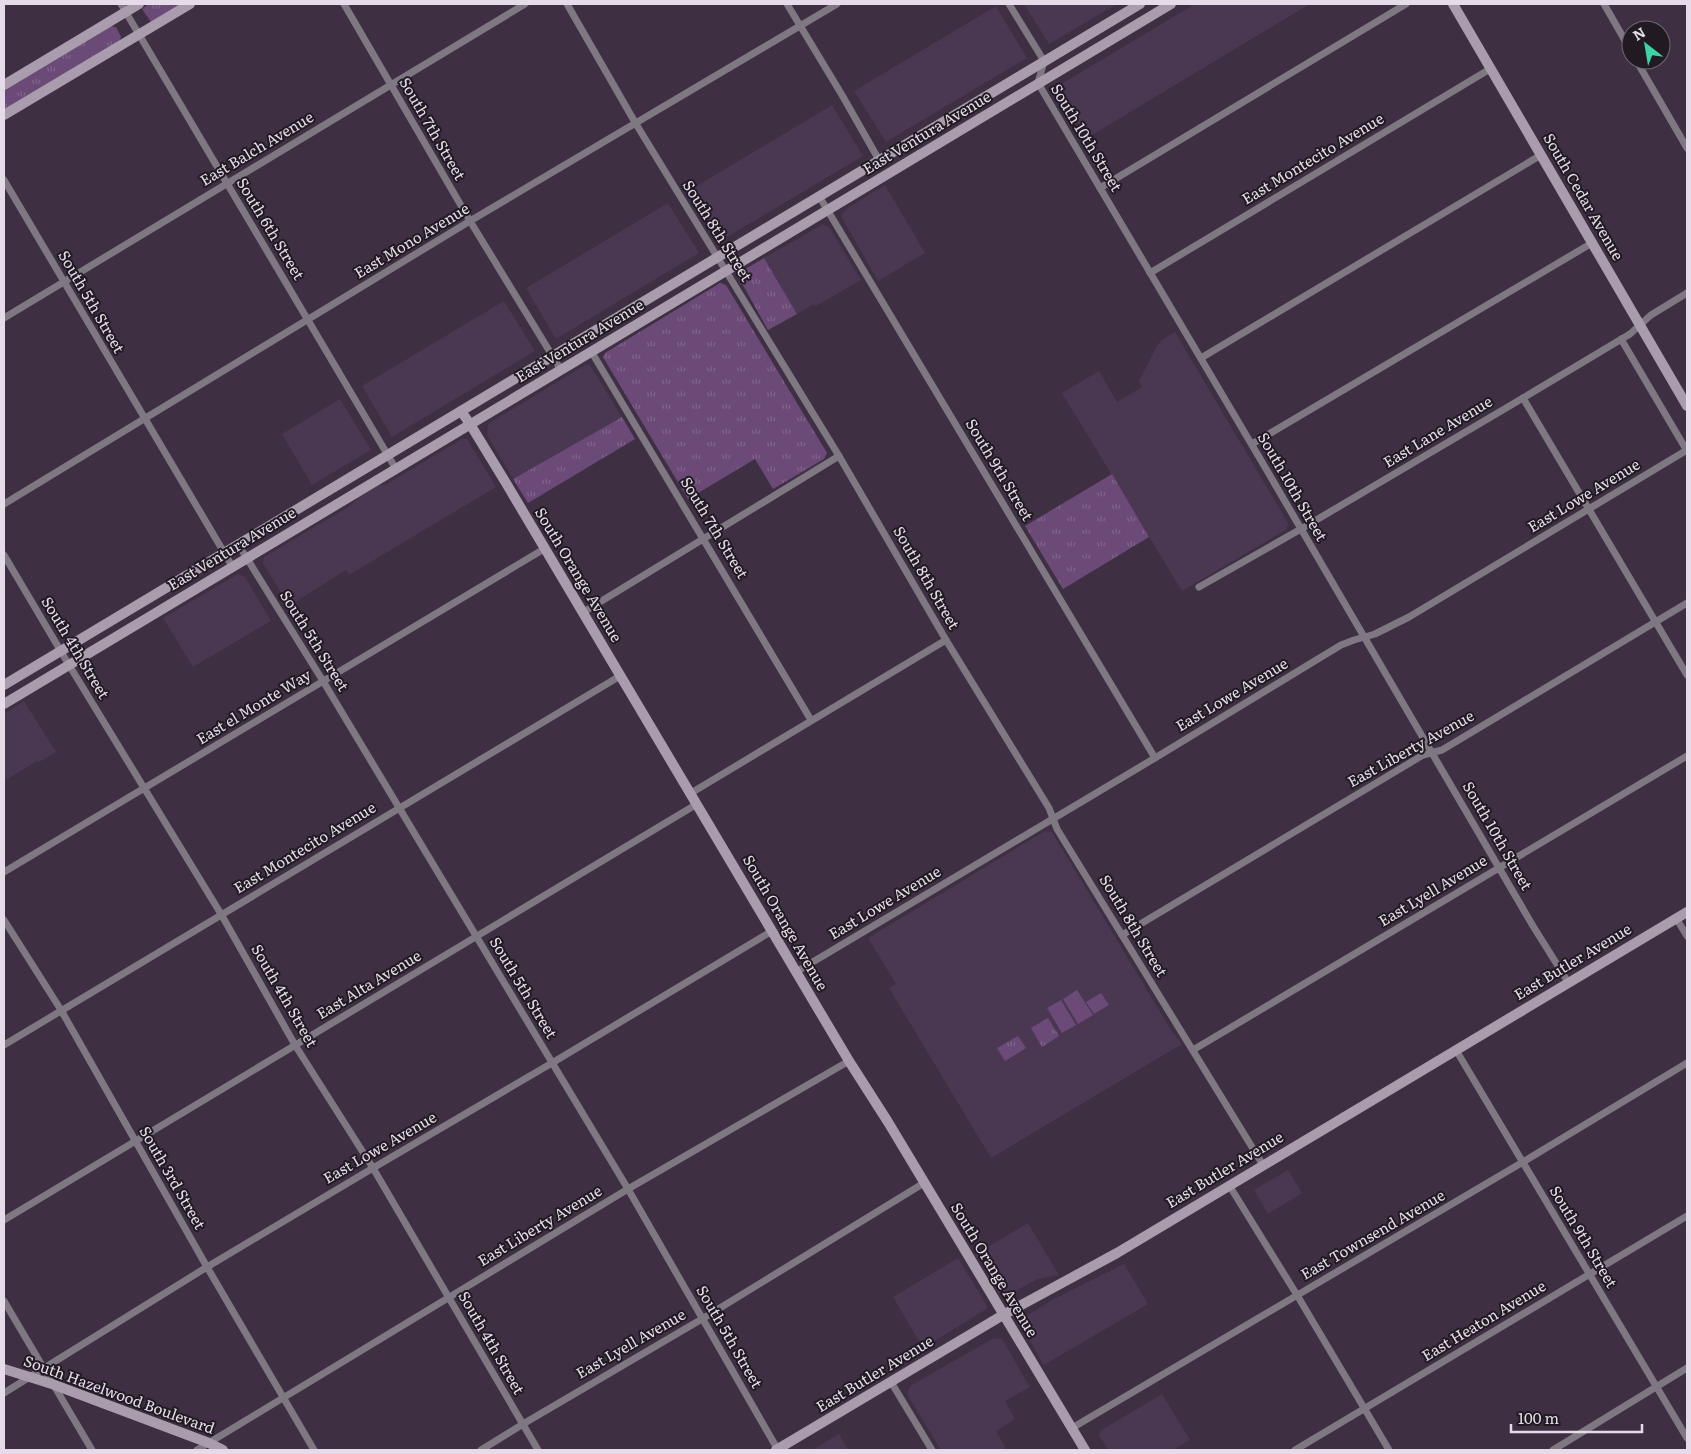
<svg xmlns="http://www.w3.org/2000/svg" width="1691" height="1454" font-family="Literata,serif">
<defs>
<pattern id="grass-tufts" width="24" height="20" patternUnits="userSpaceOnUse" patternTransform="scale(1.25)"><rect width="24" height="20" fill="#6c4a78"/><path d="M3 7l-1-3M5 7V3M7 7l1-3M15 17l-1-3M17 17v-4M19 17l1-3" fill="none" stroke="#81648b"/></pattern>
</defs>
<rect width="100%" height="100%" fill="#3e2f43"/>
<g fill="#4a3751">
<polygon points="1024,4 1117,4 1049,44"/>
<polygon points="1195,4 1310,4 1087,138 1056,87"/>
<polygon points="996,6 1027,58 886,142 854,91"/>
<polygon points="832,105 863,156 722,240 690,190"/>
<polygon points="885,185 925,253 878,281 841,216 846,209"/>
<polygon points="668,203 699,253 556,339 526,288"/>
<polygon points="823,224 829,227 861,280 816,306 814,304 797,314 764,258"/>
<polygon points="504,301 535,351 392,437 362,386"/>
<polygon points="1175,332 1288,523 1286,529 1282,532 1182,591 1062,393 1099,371 1117,402 1142,387 1139,381 1158,344 1163,339"/>
<polygon points="585,365 590,365 622,417 513,479 487,435 488,424"/>
<polygon points="340,399 371,450 312,485 282,434"/>
<polygon points="462,439 467,439 496,487 349,575 346,570 289,606 263,563 264,557 350,506 359,497 379,485 387,484"/>
<polygon points="238,574 245,577 271,621 193,667 163,618"/>
<polygon points="24,701 56,752 39,762 37,761 4,781 4,714"/>
<polygon points="1045,831 1052,832 1171,1030 1182,1044 991,1158 889,988 896,984 868,938"/>
<polygon points="1288,1170 1302,1193 1268,1214 1254,1190"/>
<polygon points="1028,1223 1059,1275 1038,1279 1008,1295 1003,1292 987,1265 974,1255"/>
<polygon points="958,1258 986,1304 987,1307 985,1310 923,1348 893,1297"/>
<polygon points="1124,1264 1148,1304 1044,1365 1020,1324 1021,1319 1054,1299"/>
<polygon points="994,1338 1002,1339 1030,1387 1005,1401 1015,1419 996,1431 1007,1450 941,1450 907,1394 910,1386"/>
<polygon points="1162,1394 1190,1440 1173,1450 1108,1450 1099,1435 1100,1431"/>
<polygon points="839,1434 848,1450 812,1450"/>
</g>
<g fill="url(#grass-tufts)">
<polygon points="148,4 182,4 151,22 142,9"/>
<polygon points="110,26 116,27 121,37 120,41 4,111 4,90"/>
<polygon points="764,258 797,314 768,330 739,278 742,271"/>
<polygon points="720,283 726,285 827,453 824,459 773,489 755,459 688,499 603,357 605,353"/>
<polygon points="622,417 635,439 528,503 513,479"/>
<polygon points="1112,474 1149,537 1063,589 1025,526"/>
<polygon points="1048,1018 1059,1036 1042,1047 1031,1028"/>
<polygon points="1018,1036 1026,1048 1005,1061 997,1048"/>
</g>
<g fill="#6c4a78">
<polygon points="1077,990 1093,1015 1078,1024 1063,999"/>
<polygon points="1101,993 1109,1005 1094,1014 1086,1002"/>
<polygon points="1061,1000 1076,1025 1062,1033 1047,1008"/>
</g>
<g fill="none" stroke-linecap="round" stroke-linejoin="round">
<g stroke="#7f7882" stroke-width="7">
<polyline points="121,4 396,469"/>
<polyline points="344,4 470,221 561,370"/>
<polyline points="567,4 636,124 839,456 946,640 1049,808 1057,829 1263,1165"/>
<polyline points="787,4 842,95 879,160"/>
<polyline points="1009,4 1044,61 1038,83 1262,462 1533,926 1568,982"/>
<polyline points="1604,4 1631,51"/>
<polyline points="1636,60 1687,148"/>
<polyline points="4,180 232,566"/>
<polyline points="1100,188 1406,4"/>
<polyline points="819,196 1155,758"/>
<polyline points="1150,273 1490,69"/>
<polyline points="4,318 525,4"/>
<polyline points="1621,339 1687,451"/>
<polyline points="591,351 811,720"/>
<polyline points="1201,358 1541,155"/>
<polyline points="1523,398 1687,675"/>
<polyline points="1252,444 1592,243"/>
<polyline points="4,504 470,221 837,4"/>
<polyline points="238,544 323,681 628,1189 778,1450"/>
<polyline points="4,555 69,665 221,914 295,1045 373,1168 538,1450"/>
<polyline points="1199,587 1301,529 1523,398 1630,334 1651,315 1687,293"/>
<polyline points="582,613 839,456"/>
<polyline points="691,793 946,640"/>
<polyline points="4,872 544,549"/>
<polyline points="1676,918 1687,936"/>
<polyline points="4,920 61,1010 207,1267 314,1450"/>
<polyline points="1122,935 1423,755 1442,750 1687,603"/>
<polyline points="796,972 1155,758 1341,645 1354,640 1375,634 1409,617 1687,450"/>
<polyline points="4,1045 620,676"/>
<polyline points="1193,1050 1687,756"/>
<polyline points="1456,1050 1687,1438"/>
<polyline points="1229,1185 1297,1295 1389,1450"/>
<polyline points="4,1220 697,804"/>
<polyline points="4,1301 92,1450"/>
<polyline points="891,1382 932,1450"/>
<polyline points="4,1393 207,1267 373,1168 552,1063 772,931"/>
<polyline points="1072,1428 1523,1162 1687,1063"/>
<polyline points="197,1450 628,1189 849,1061"/>
<polyline points="481,1450 523,1424 702,1319 924,1183"/>
<polyline points="1295,1450 1687,1216"/>
<polyline points="1553,1450 1687,1368"/>
</g>
<g stroke="#a99dad" stroke-width="10">
<polyline points="1453,4 1687,406"/>
<polyline points="4,85 139,4"/>
<polyline points="4,115 190,4"/>
<polyline points="461,411 470,424 506,483 849,1061 888,1122 1085,1450"/>
<polyline points="4,685 1140,4"/>
<polyline points="4,704 1171,4"/>
<polyline points="4,1369 52,1384 209,1443 223,1450"/>
<polyline points="776,1450 1003,1315 1117,1253 1687,912"/>
</g>
</g>
<g text-anchor="middle" stroke-width="4" stroke-linejoin="round" paint-order="stroke">
<g font-size="15" fill="#e6dce9" stroke="#211a23">
<text transform="translate(432 129) rotate(60)" y="5">South 7th Street</text>
<text transform="translate(927 133) rotate(-31)" y="5">East Ventura Avenue</text>
<text transform="translate(1086 138) rotate(59)" y="5">South 10th Street</text>
<text transform="translate(257 149) rotate(-31)" y="5">East Balch Avenue</text>
<text transform="translate(1313 159) rotate(-31)" y="5">East Montecito Avenue</text>
<text transform="translate(1583 197) rotate(60)" y="5">South Cedar Avenue</text>
<text transform="translate(270 229) rotate(59)" y="5">South 6th Street</text>
<text transform="translate(717 231) rotate(58)" y="5">South 8th Street</text>
<text transform="translate(412 241) rotate(-31)" y="5">East Mono Avenue</text>
<text transform="translate(91 302) rotate(60)" y="5">South 5th Street</text>
<text transform="translate(580 341) rotate(-31)" y="5">East Ventura Avenue</text>
<text transform="translate(1438 432) rotate(-31)" y="5">East Lane Avenue</text>
<text transform="translate(999 470) rotate(59)" y="5">South 9th Street</text>
<text transform="translate(1292 487) rotate(60)" y="5">South 10th Street</text>
<text transform="translate(1584 496) rotate(-31)" y="5">East Lowe Avenue</text>
<text transform="translate(714 528) rotate(59)" y="5">South 7th Street</text>
<text transform="translate(232 549) rotate(-31)" y="5">East Ventura Avenue</text>
<text transform="translate(578 575) rotate(59)" y="5">South Orange Avenue</text>
<text transform="translate(926 578) rotate(60)" y="5">South 8th Street</text>
<text transform="translate(314 641) rotate(58)" y="5">South 5th Street</text>
<text transform="translate(75 648) rotate(59)" y="5">South 4th Street</text>
<text transform="translate(1232 695) rotate(-31)" y="5">East Lowe Avenue</text>
<text transform="translate(254 707) rotate(-31)" y="5">East el Monte Way</text>
<text transform="translate(1411 749) rotate(-29)" y="5">East Liberty Avenue</text>
<text transform="translate(1497 836) rotate(60)" y="5">South 10th Street</text>
<text transform="translate(305 848) rotate(-31)" y="5">East Montecito Avenue</text>
<text transform="translate(1433 891) rotate(-31)" y="5">East Lyell Avenue</text>
<text transform="translate(885 903) rotate(-31)" y="5">East Lowe Avenue</text>
<text transform="translate(785 923) rotate(60)" y="5">South Orange Avenue</text>
<text transform="translate(1133 926) rotate(59)" y="5">South 8th Street</text>
<text transform="translate(1573 962) rotate(-31)" y="5">East Butler Avenue</text>
<text transform="translate(369 985) rotate(-31)" y="5">East Alta Avenue</text>
<text transform="translate(523 988) rotate(59)" y="5">South 5th Street</text>
<text transform="translate(284 996) rotate(60)" y="5">South 4th Street</text>
<text transform="translate(380 1148) rotate(-30)" y="5">East Lowe Avenue</text>
<text transform="translate(1225 1170) rotate(-31)" y="5">East Butler Avenue</text>
<text transform="translate(172 1178) rotate(60)" y="5">South 3rd Street</text>
<text transform="translate(540 1226) rotate(-31)" y="5">East Liberty Avenue</text>
<text transform="translate(1373 1235) rotate(-30)" y="5">East Townsend Avenue</text>
<text transform="translate(1583 1237) rotate(59)" y="5">South 9th Street</text>
<text transform="translate(994 1270) rotate(59)" y="5">South Orange Avenue</text>
<text transform="translate(1484 1321) rotate(-31)" y="5">East Heaton Avenue</text>
<text transform="translate(729 1337) rotate(60)" y="5">South 5th Street</text>
<text transform="translate(491 1343) rotate(60)" y="5">South 4th Street</text>
<text transform="translate(631 1344) rotate(-30)" y="5">East Lyell Avenue</text>
<text transform="translate(875 1374) rotate(-31)" y="5">East Butler Avenue</text>
<text transform="translate(119 1395) rotate(20)" y="5">South Hazelwood Boulevard</text>
</g>
</g>
<rect width="1691" height="1454" fill="none" stroke="#e6dce9" stroke-width="10"/>
<g transform="translate(1646 45) rotate(329)"><circle r="24" fill="#211a23" stroke="#706872"/>
<path d="M0-4L9 19L0 12L-9 19Z" fill="#3cd4a4"/>
<text y="-8" font-size="14" font-weight="bold" text-anchor="middle" fill="#e6dce9">N</text>
</g>
<path d="M1511 1424v8h131v-8" fill="none" stroke="#e6dce9" stroke-width="2.5"/>
<text x="1518" y="1424" font-size="15" fill="#e6dce9" stroke="#211a23" stroke-width="4" paint-order="stroke">100 m</text>
</svg>
